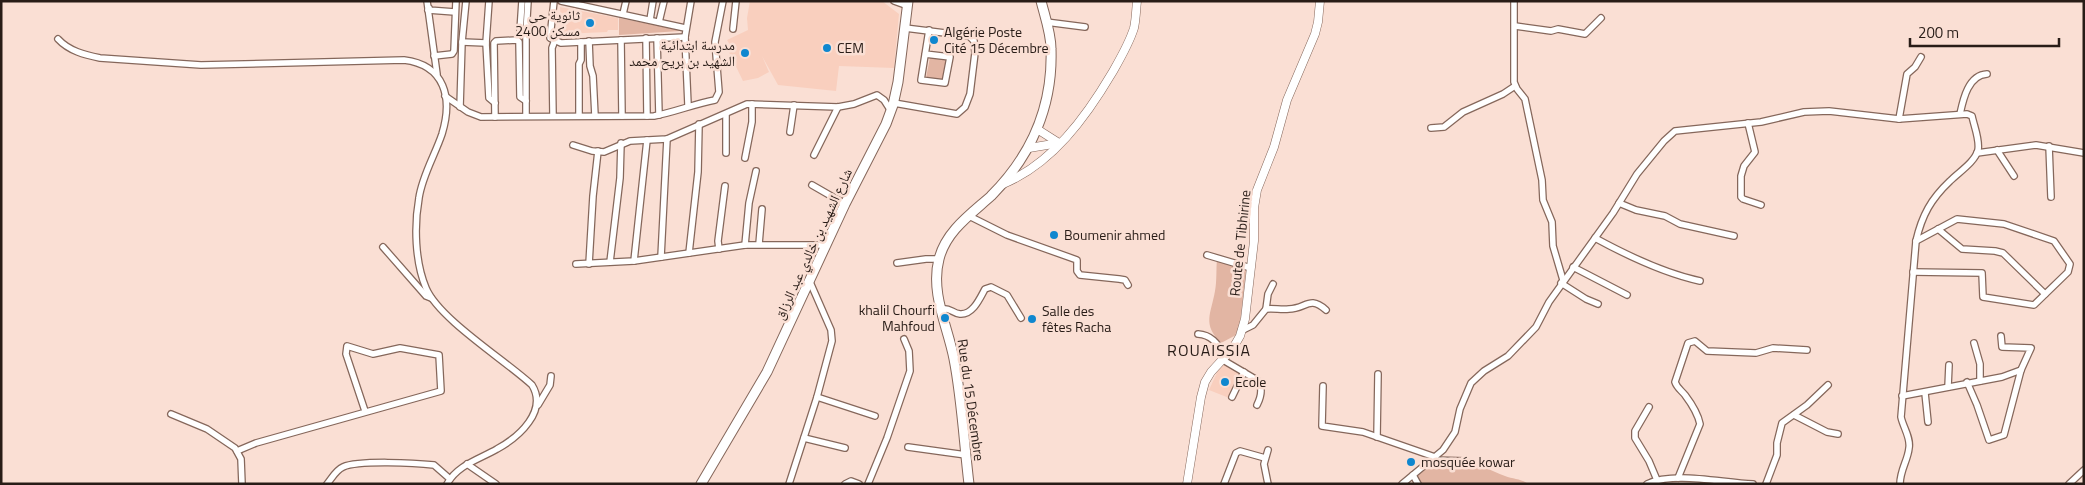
<svg xmlns="http://www.w3.org/2000/svg" width="2085" height="485" font-family="'Titillium Web','Noto Naskh Arabic',sans-serif">
<rect width="100%" height="100%" fill="#fadfd4"/>
<g fill="#f9cfbe">
<polygon points="750,1 882,1 899,14 894,68 839,66 836,91 778,85 762,56 769,72 758,78 743,81 727,48 730,45 727,40 748,30 747,18"/>
<polygon points="560,7 618,18 618,30 608,30 607,32 562,34"/>
<polygon points="1223,363 1240,374 1229,398 1209,390 1219,368"/>
</g>
<g fill="#e2b5a3">
<polygon points="619,18 679,30 680,31 619,35"/>
<polygon points="930,57 946,59 942,81 926,78"/>
<path d="M 1217,259 L 1245,267 L 1246,270 L 1240,323 L 1236,335 L 1221,343 C 1202,324 1211,314 1215,291 C 1217,281 1216,269 1217,259 Z"/>
<path d="M 1463,461 C 1478,463 1491,471 1505,476 C 1513,479 1522,479 1528,484 L 1419,484 L 1415,477 L 1435,462 Z"/>
</g>
<g fill="none" stroke-linecap="round" stroke-linejoin="round">
<defs>
<g id="minor">
<polyline points="427,1 437,74"/>
<polyline points="489,1 486,43 489,98 495,103"/>
<polyline points="522,1 520,31 526,34"/>
<polyline points="554,1 550,38 561,43 685,37"/>
<polyline points="561,1 685,28"/>
<polyline points="894,1 908,6"/>
<polyline points="1514,1 1514,82 1517,89 1525,99 1542,180 1543,200 1552,222 1553,246 1563,280"/>
<polyline points="429,8 428,10 455,12"/>
<polyline points="623,14 626,1"/>
<polyline points="650,20 653,1"/>
<polyline points="659,22 664,1"/>
<polyline points="1046,22 1085,27"/>
<polyline points="1515,26 1551,31 1558,29 1585,34 1601,18"/>
<polyline points="733,29 736,1"/>
<polyline points="646,38 647,116"/>
<polyline points="657,38 659,115"/>
<path d="M 58,39 C 69,51 85,55 100,58 L 201,65 L 404,60 C 445,65 453,98 442,134 C 435,155 422,176 419,198 C 414,226 415,262 426,288 C 439,319 505,360 532,385 C 548,411 519,437 497,449 C 480,459 457,465 447,484"/>
<polyline points="621,40 622,116"/>
<polyline points="589,41 590,66 593,76 595,116"/>
<polyline points="462,42 486,43"/>
<polyline points="925,54 950,57 945,83 921,80 929,30"/>
<polyline points="434,56 452,54 454,51 456,1"/>
<path d="M 445,96 L 468,112 L 481,117 L 654,116 C 675,112 694,104 715,100 L 719,92 L 715,42 L 723,1"/>
<polyline points="894,103 957,114 965,107 970,94 975,53 974,41 969,36 905,28"/>
<polyline points="688,105 685,37 691,1"/>
<polyline points="460,107 462,42 466,1"/>
<path d="M 1960,114 C 1963,100 1968,75 1987,74"/>
<polyline points="726,115 726,153"/>
<polyline points="526,116 526,34 528,1"/>
<polyline points="553,116 552,48 555,40"/>
<polyline points="579,116 579,64 581,60 581,42"/>
<polyline points="495,117 494,43 496,41 517,40 519,42 520,97 526,101"/>
<polyline points="1899,119 1907,74 1915,67 1921,57"/>
<polyline points="1748,123 1755,152 1744,166 1741,176 1741,197 1743,199 1761,205"/>
<polyline points="1431,128 1444,127 1463,112 1503,94 1515,86"/>
<polyline points="790,132 794,105"/>
<polyline points="573,145 592,151 604,152 630,141 667,139 747,104 838,107 854,104 877,95 884,100 891,111"/>
<polyline points="2049,146 2051,197"/>
<polyline points="1997,150 2014,176"/>
<polyline points="1977,153 2036,145 2084,153"/>
<polyline points="814,155 838,107"/>
<polyline points="745,158 752,122 752,104"/>
<polyline points="812,185 845,204"/>
<polyline points="1619,203 1636,210 1665,216 1680,224 1734,236"/>
<polyline points="969,216 1007,235 1077,260 1077,271 1080,275 1119,279 1125,280 1128,285"/>
<polyline points="1938,229 1962,249 1995,251 2003,253 2045,294"/>
<path d="M 1595,238 C 1628,256 1663,273 1700,281"/>
<polyline points="759,244 762,209"/>
<polyline points="745,245 749,203 756,171"/>
<polyline points="383,247 426,296 431,298"/>
<polyline points="719,249 718,241 725,186"/>
<polyline points="689,253 698,172 699,124"/>
<polyline points="1207,255 1251,268"/>
<polyline points="661,257 667,139"/>
<polyline points="634,261 647,140"/>
<polyline points="610,262 620,178 621,143"/>
<polyline points="897,263 926,259 938,259"/>
<polyline points="576,264 634,261 745,245 826,245"/>
<polyline points="589,264 593,196 598,151"/>
<polyline points="1573,267 1627,295"/>
<polyline points="1913,272 1982,273 1983,297 2034,305 2068,272 2070,264 2054,241 2004,224 1957,219 1916,241"/>
<polyline points="1561,283 1586,299 1598,304"/>
<path d="M 941,309 C 950,307 952,313 960,314 C 973,315 980,298 985,289 L 991,287 L 1007,295 L 1021,318"/>
<polyline points="1266,309 1268,294 1273,284"/>
<path d="M 1241,331 L 1253,325 L 1266,309 C 1274,308 1281,310 1289,309 C 1306,309 1309,295 1326,310"/>
<path d="M 1198,334 C 1213,335 1218,345 1226,357"/>
<polyline points="1974,343 1980,364 1980,381"/>
<path d="M 1223,360 L 1257,380 C 1263,387 1261,397 1257,405"/>
<polyline points="1967,382 1977,405 1989,440 2004,435 2021,370 2031,348 2002,347 2001,336"/>
<polyline points="1323,386 1322,426 1363,432 1435,457"/>
<polyline points="1948,387 1949,365"/>
<polyline points="1925,393 1928,422"/>
<polyline points="1902,396 2002,377 2021,370"/>
<polyline points="817,397 875,416"/>
<polyline points="1232,397 1244,372"/>
<polyline points="538,405 550,385 551,376"/>
<polyline points="1649,407 1635,431 1635,438 1649,461 1657,480"/>
<polyline points="171,414 207,429 235,448 241,459 242,484"/>
<polyline points="1794,415 1827,432 1838,434"/>
<polyline points="1377,437 1378,374"/>
<polyline points="804,438 845,448"/>
<polyline points="908,447 966,455"/>
<polyline points="1268,450 1264,464 1268,484"/>
<polyline points="237,451 256,443 441,391 439,355 400,348 373,354 347,346 346,354 365,411"/>
<polyline points="1431,460 1466,461"/>
<polyline points="467,464 496,484"/>
<polyline points="1413,475 1418,484"/>
<path d="M 1678,478 L 1700,424 C 1698,414 1691,403 1685,395 C 1681,390 1677,388 1675,382 L 1688,343 L 1695,341 L 1707,351 L 1756,353 L 1773,348 L 1807,350"/>
<path d="M 327,484 C 332,478 336,470 343,467 C 359,460 416,463 434,465 L 450,479"/>
<polyline points="789,484 817,397 832,341 831,330 810,282"/>
<polyline points="845,484 851,481 859,484"/>
<polyline points="868,484 887,438 910,371 909,351 904,339"/>
<polyline points="1224,484 1236,453 1240,451 1265,458"/>
<path d="M 1402,484 L 1443,450 L 1455,432 L 1460,409 L 1471,383 L 1484,371 L 1508,356 L 1536,327 L 1549,302 L 1613,213 L 1637,174 L 1664,141 L 1675,131 L 1761,122 L 1804,112 L 1829,111 L 1899,119 L 1967,114 L 1972,116 C 1974,126 1980,140 1978,150 C 1975,162 1959,172 1950,181 C 1931,199 1922,215 1916,241 L 1901,417 C 1903,427 1911,438 1909,448 C 1908,460 1900,470 1900,484"/>
<path d="M 1647,484 C 1674,471 1722,483 1753,484"/>
<polyline points="1766,484 1777,455 1777,443 1782,423 1807,405 1828,385"/>
<polyline points="2069,484 2084,470"/>
</g>
<g id="tertiary">
<polyline points="1037,129 1059,143"/>
<polyline points="1029,148 1059,143"/>
<path d="M 1003,184 C 1052,164 1086,117 1112,73 C 1120,59 1129,44 1134,28 C 1136,19 1136,10 1137,1"/>
<polyline points="1187,484 1201,397 1205,382 1211,372 1233,348 1240,336 1245,319 1254,241 1254,208 1257,190 1274,147 1287,100 1315,34 1318,22 1320,1"/>
</g>
<polyline id="secondary" points="701,484 767,372 845,204 886,124 893,105 898,82 908,1"/>
<path id="primary" d="M 969,484 C 964,443 962,400 954,359 C 948,327 930,293 939,259 C 946,231 971,214 991,196 C 1031,156 1053,106 1051,49 C 1051,33 1045,17 1041,1"/>
</defs>
<use href="#minor" stroke="#85675b" stroke-width="8"/>
<use href="#tertiary" stroke="#85675b" stroke-width="9"/>
<use href="#secondary" stroke="#85675b" stroke-width="11"/>
<use href="#primary" stroke="#85675b" stroke-width="11"/>
<use href="#minor" stroke="#fff" stroke-width="5.5"/>
<use href="#tertiary" stroke="#fff" stroke-width="8"/>
<use href="#secondary" stroke="#fff" stroke-width="9"/>
<use href="#primary" stroke="#fff" stroke-width="9"/>
</g>
<g fill="#0f87cf" stroke="#fadfd4" stroke-width="2">
<circle cx="590" cy="23" r="5"/>
<circle cx="934" cy="40" r="5"/>
<circle cx="827" cy="48" r="5"/>
<circle cx="745" cy="53" r="5"/>
<circle cx="1054" cy="235" r="5"/>
<circle cx="945" cy="318" r="5"/>
<circle cx="1032" cy="319" r="5"/>
<circle cx="1225" cy="382" r="5"/>
<circle cx="1411" cy="462" r="5"/>
</g>
<g text-anchor="middle" stroke-width="5" stroke-linejoin="round" paint-order="stroke">
<g font-size="14" fill="#281c17" stroke="#fadfd4" text-anchor="start">
<text x="580" y="20" text-anchor="end">ثانوية حي<tspan x="580" dy="16">2400 مسكن</tspan></text>
<text x="944" y="37">Algérie Poste<tspan x="944" dy="16">Cité 15 Décembre</tspan></text>
<text x="735" y="50" text-anchor="end">مدرسة ابتدائية<tspan x="735" dy="16">الشهيد بن بريح محمد</tspan></text>
<text x="837" y="53">CEM</text>
<text x="1064" y="240">Boumenir ahmed</text>
<text x="935" y="315" text-anchor="end">khalil Chourfi<tspan x="935" dy="16">Mahfoud</tspan></text>
<text x="1042" y="316">Salle des<tspan x="1042" dy="16">fêtes Racha</tspan></text>
<text x="1235" y="387">Ecole</text>
<text x="1421" y="467">mosquée kowar</text>
</g>
<g font-size="14" fill="#281c17" stroke="#fadfd4">
<text transform="translate(1240 243) rotate(-84)" y="5">Route de Tibhirine</text>
<text transform="translate(813 244) rotate(-65)" y="5">شارع الشهيد بن خالدي عبد الرزاق</text>
<text transform="translate(971 400) rotate(82)" y="5">Rue du 15 Décembre</text>
</g>
<g font-size="16" letter-spacing="1" fill="#281c17" stroke="#fadfd4">
<text x="1209" y="356">ROUAISSIA</text>
</g>
</g>
<rect width="2085" height="485" fill="none" stroke="#281c17" stroke-width="5"/>
<path d="M1910 38v8h149v-8" fill="none" stroke="#281c17" stroke-width="2.5"/>
<text x="1918" y="38" font-size="15" fill="#281c17" stroke="#fadfd4" stroke-width="4" paint-order="stroke">200 m</text>
</svg>
